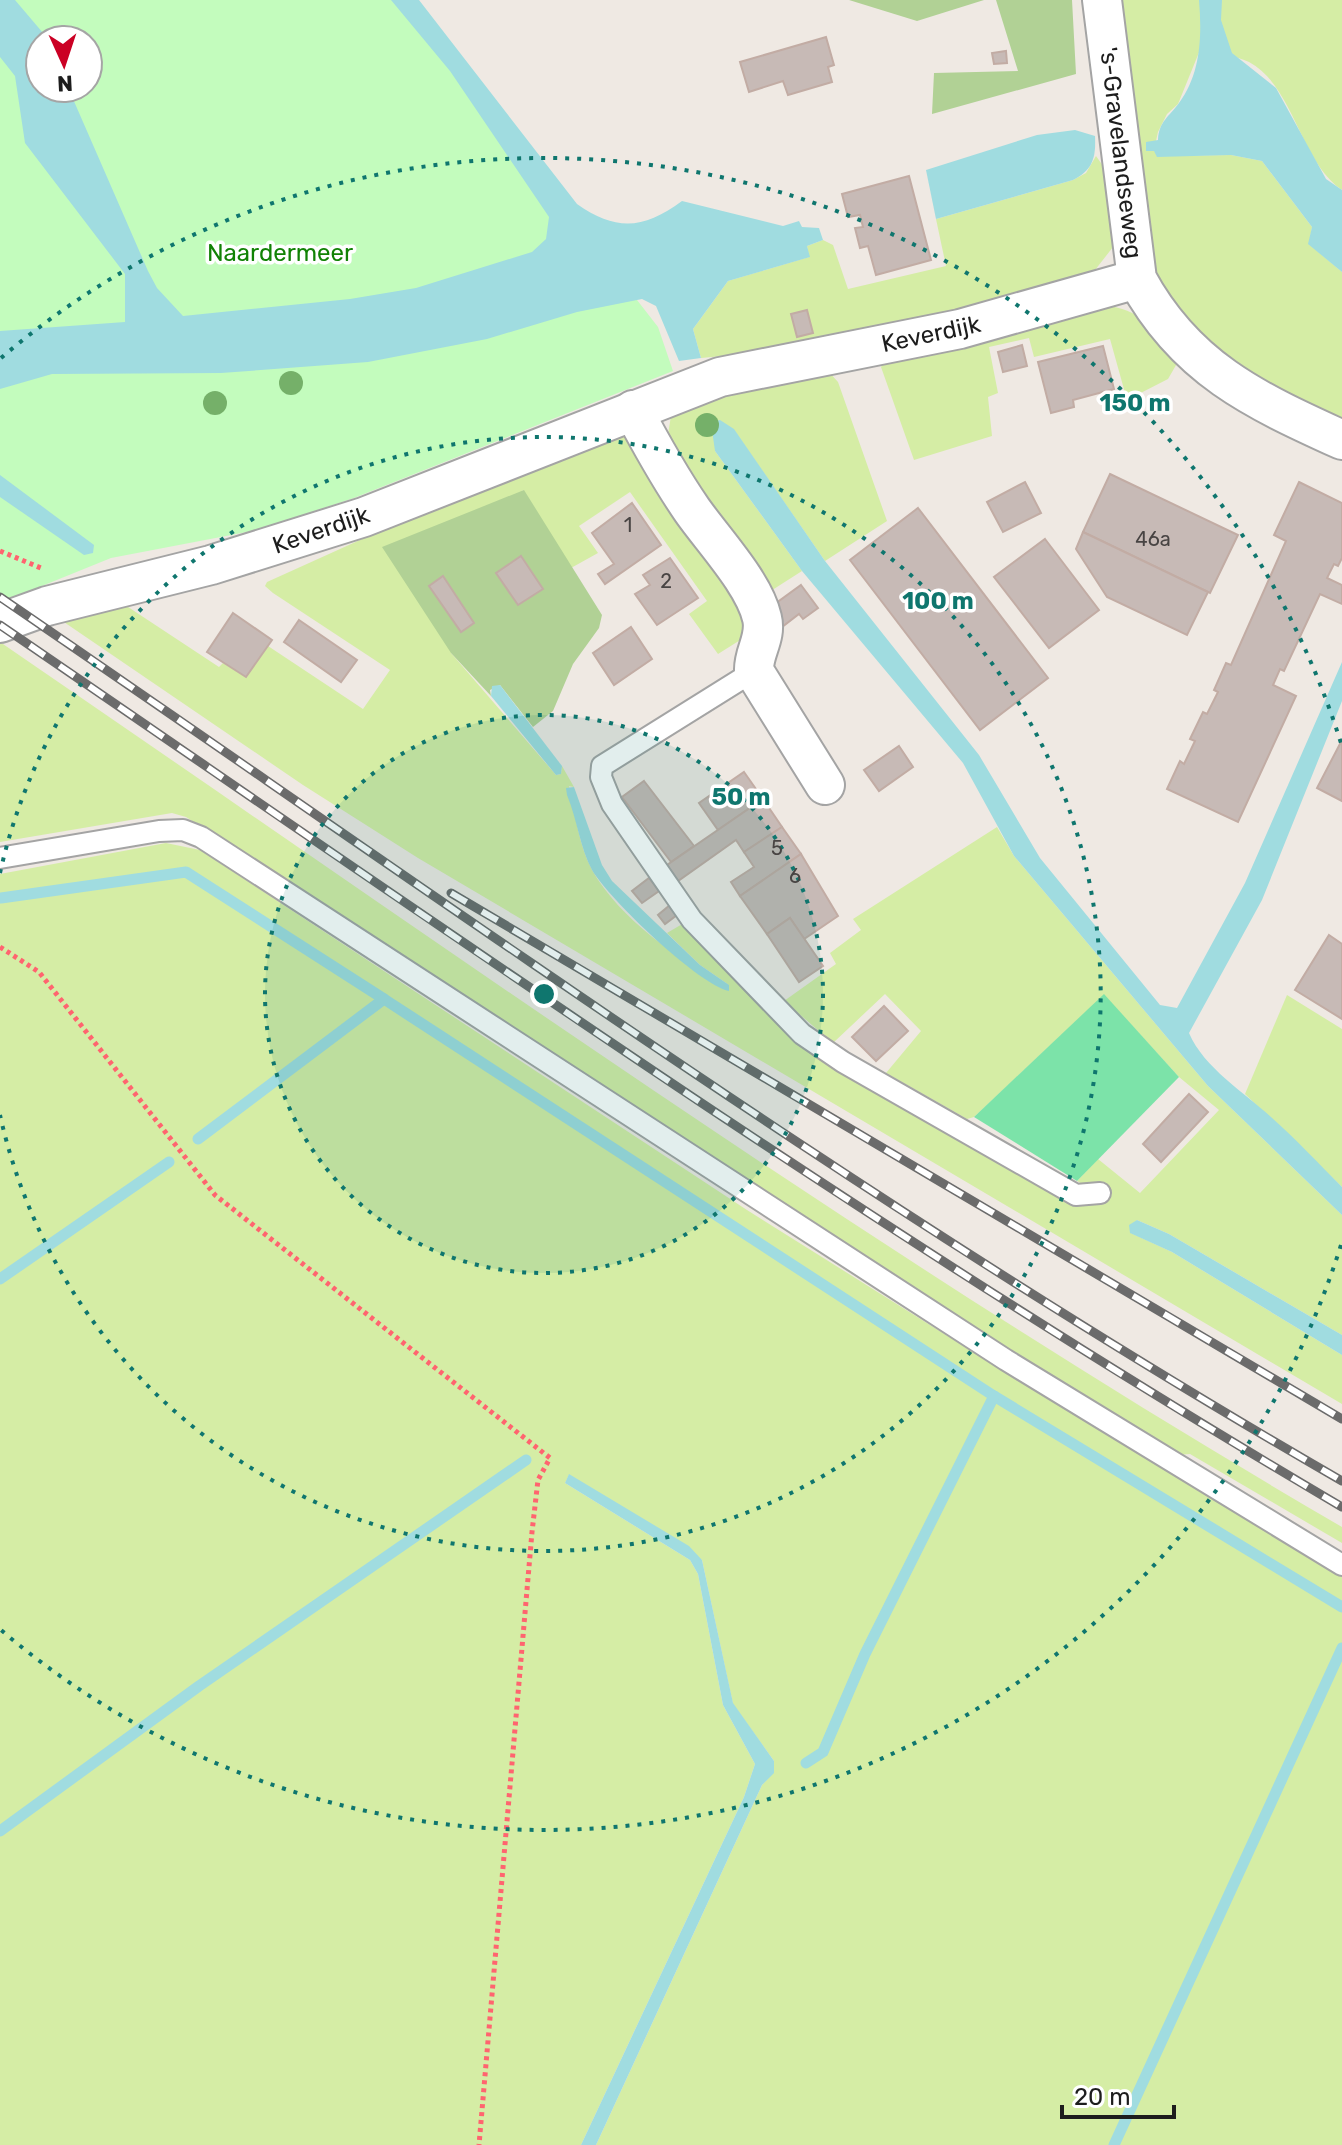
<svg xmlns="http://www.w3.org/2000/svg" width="1342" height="2145" font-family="Rubik,sans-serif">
<rect width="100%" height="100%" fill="#efe9e3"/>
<g fill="#d5eda5">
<path d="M 1118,0 L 1342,0 L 1342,190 C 1299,160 1294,86 1249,62 C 1235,55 1215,54 1200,50 L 1178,104 L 1167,114 L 1158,132 L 1154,150 L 1157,156 L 1231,155 L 1262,161 L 1312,227 L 1309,244 L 1342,272 L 1342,426 L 1209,349 L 1155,279 Z"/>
<polygon points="1096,156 1108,173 1113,247 1088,279 1053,295 745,354 701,358 693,329 728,281 809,257 807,246 823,240 833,245 848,289 946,266 936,219 1073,180 1086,173"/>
<path d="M 1091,305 C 1140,305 1150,325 1179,360 L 1168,379 L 1127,400 L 1110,339 L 1034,357 L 1029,338 L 989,347 L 998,393 L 988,397 L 992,436 L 914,460 L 881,367 L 887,358 Z"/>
<polygon points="828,371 838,382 887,521 825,561 734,430 715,451 802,571 766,594 667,440 672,410 686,402"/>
<path d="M 615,435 L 635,440 L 747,606 L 753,632 L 718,654 L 689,614 L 707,601 L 630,492 L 579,526 L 598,553 L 571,568 L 523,490 L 451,653 L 556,775 L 561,774 L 562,766 L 574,787 L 569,786 C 575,813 579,846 592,870 C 619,918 681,963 729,985 L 700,965 L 667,933 L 684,923 L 899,1101 L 1075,1206 L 1091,1189 L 1077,1181 L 1098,1159 L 1140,1193 L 1219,1110 L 1179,1077 L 1104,995 L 974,1117 L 967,1119 L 886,1073 L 921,1031 L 885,994 L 833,1043 L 784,1001 L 836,964 L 830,953 L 861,930 L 853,919 L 997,827 L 1014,856 L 1208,1086 L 1342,1215 L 1342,1335 L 1169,1234 L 1137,1220 L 1131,1233 L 1172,1252 L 1342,1355 L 1342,1404 L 418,858 L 303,785 L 58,618 L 119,601 L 219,667 L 223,663 L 246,677 L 268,646 L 363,709 L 390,670 L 273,593 L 265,586 L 267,582 L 517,469 Z"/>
<path d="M 0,642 C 443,945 878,1257 1342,1527 L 1342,1543 L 1190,1454 L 1177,1455 L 979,1334 L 186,817 L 172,813 L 0,842 Z"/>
<polygon points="166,843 200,850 747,1210 1040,1394 1342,1577 1342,2145 596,2145 762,1785 773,1773 774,1761 733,1704 702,1560 569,1475 565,1483 690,1560 698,1574 723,1705 755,1764 744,1797 581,2145 0,2145 0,874"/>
<polygon points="1287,995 1342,1029 1342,1187 1245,1094"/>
</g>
<g fill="#b1d195">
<polygon points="849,0 984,0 917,21"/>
<polygon points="996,0 1072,0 1076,74 932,114 934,73 1018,71"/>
<polygon points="524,490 602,615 599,628 573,664 553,711 533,727 500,685 490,690 491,696 451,653 382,547"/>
</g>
<path fill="#c3fcbd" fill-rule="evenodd" d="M 0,0 L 404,0 L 658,327 L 673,371 L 354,498 L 257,530 L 111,558 L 0,603 ZM 40,40 L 88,40 L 88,88 L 40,88 Z"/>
<polygon fill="#7ce3a9" points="1104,994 1179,1077 1077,1181 974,1117"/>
<g fill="#a0dce0">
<path d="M 0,0 L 15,0 L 49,40 L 40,40 L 40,88 L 72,88 L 73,99 L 148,271 L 157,288 L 183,316 L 350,299 L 416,288 L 532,252 L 546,239 L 549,217 L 450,71 L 391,0 L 419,0 L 577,204 C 617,232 644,229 682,201 L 783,226 L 799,221 L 802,227 L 819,228 L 823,240 L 807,246 L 810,257 L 728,281 L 693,329 L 701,358 L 679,361 L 656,306 L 642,299 L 577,312 L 487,339 L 368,362 L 221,373 L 52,374 L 0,389 L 0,331 L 125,322 L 125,274 L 25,143 L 15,76 L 0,57 Z"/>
<path d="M 1199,0 L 1222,0 L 1221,20 L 1232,53 L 1276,88 L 1326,179 L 1342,190 L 1342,272 L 1308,244 L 1312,227 L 1262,161 L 1231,155 L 1157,157 L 1154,151 L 1146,151 L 1146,142 L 1158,140 C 1159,121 1169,117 1179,103 C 1201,73 1202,36 1199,0 Z"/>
<path d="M 1075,130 L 1095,136 C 1096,157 1093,170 1073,180 L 936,219 L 926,170 L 1037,135 Z"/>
<path d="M 720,420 L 734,429 L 825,561 L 979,755 L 1040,858 L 1160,1005 L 1177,1008 L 1245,883 L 1342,662 L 1342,701 L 1262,900 L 1189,1033 C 1204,1068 1244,1092 1271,1117 C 1296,1139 1319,1164 1342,1187 L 1342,1215 L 1208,1086 L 1014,856 L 963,763 L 802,571 L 715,451 L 711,423 Z"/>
<polygon points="0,475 94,545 93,553 84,555 0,497"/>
<polygon points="500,685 562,766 561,774 556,775 491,696 492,686"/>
<path d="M 574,787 L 602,865 L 612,881 L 700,965 L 729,985 L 729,991 C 699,985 609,899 592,870 C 580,848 577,819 567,795 L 566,788 Z"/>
<polygon points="1137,1220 1169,1234 1342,1335 1342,1355 1172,1252 1130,1233 1129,1225"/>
<polygon points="569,1474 689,1546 702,1560 733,1703 774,1761 774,1773 762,1785 596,2145 581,2145 744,1797 755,1764 723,1705 698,1574 690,1560 565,1483"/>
</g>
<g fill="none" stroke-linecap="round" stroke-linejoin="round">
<g stroke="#a0dce0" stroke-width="11">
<polyline points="1,898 186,872 384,999 198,1139"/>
<polyline points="384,999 994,1396 1342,1607"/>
<polyline points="0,1279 169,1162"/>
<polyline points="806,1763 823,1752 865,1654 994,1396"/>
<polyline points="0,1831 199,1686 526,1460"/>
<polyline points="1114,2145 1342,1648"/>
</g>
</g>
<g fill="#c7bab6" stroke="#c2aca4" stroke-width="2">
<polygon points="826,37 834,65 828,67 832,82 788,95 783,81 749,92 740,62"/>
<polygon points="1006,51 1007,63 994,64 992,53"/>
<polygon points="909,176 931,260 876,275 868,246 860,248 855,228 863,227 860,215 848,217 842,194"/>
<polygon points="807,310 813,333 797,337 791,314"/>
<polygon points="1022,345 1027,366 1003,372 998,352"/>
<polygon points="1103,346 1114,389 1073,400 1074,407 1051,413 1038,362"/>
<polygon points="1110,474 1238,535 1210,593 1083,532"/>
<polygon points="1025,482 1041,513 1003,532 987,502"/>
<polygon points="1299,482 1342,503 1342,558 1338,566 1334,564 1327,578 1342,585 1342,604 1320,594 1284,671 1280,669 1273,685 1296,696 1238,822 1167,789 1180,761 1184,764 1195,741 1190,739 1203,712 1207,714 1218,692 1214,690 1226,663 1231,665 1286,541 1274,535"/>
<polygon points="632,503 661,545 605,584 598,574 614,564 592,533"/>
<polygon points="918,508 1048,678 980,730 850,560"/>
<polygon points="1083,532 1208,592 1187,635 1107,597 1076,549"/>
<polygon points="1045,539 1099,610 1049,648 994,577"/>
<polygon points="521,556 543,589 518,605 496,573"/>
<polygon points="670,558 698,598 657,625 635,594 650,585 643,575"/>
<polygon points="443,576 474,623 461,632 429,586"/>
<polygon points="801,585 818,608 803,619 799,614 782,627 768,609"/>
<polygon points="233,613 272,640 246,677 207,652"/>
<polygon points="299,620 357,660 341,682 284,642"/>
<polygon points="631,627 652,659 614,685 593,653"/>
<polygon points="1342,740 1342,801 1317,788"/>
<polygon points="899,746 913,767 879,791 864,770"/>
<polygon points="744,772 763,799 718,830 699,803"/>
<polygon points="644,781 694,846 671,862 622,797"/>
<polygon points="763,799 782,827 744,852 736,840 678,881 667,865"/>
<polygon points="782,827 801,854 740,896 731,882 754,867 744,852"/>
<polygon points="801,854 838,916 804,939 790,918 767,934 740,896"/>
<polygon points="649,878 659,891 642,903 632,891"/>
<polygon points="670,905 677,915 665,924 658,915"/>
<polygon points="790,918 823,966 799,982 767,934"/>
<polygon points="1329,935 1342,944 1342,1019 1295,990"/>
<polygon points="884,1006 908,1031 876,1061 852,1037"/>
<polygon points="1189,1094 1208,1112 1161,1162 1143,1144"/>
</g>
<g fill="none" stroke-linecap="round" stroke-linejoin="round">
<defs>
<g id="service">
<polyline points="754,671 602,766 601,777 612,804 692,920 802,1034 843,1062 1076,1195 1100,1193"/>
<polyline points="0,858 159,831 183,830 201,837 1006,1360 1342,1565"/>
</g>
<g id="minor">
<path d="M 1102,0 L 1137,279 C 1185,368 1254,400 1342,440"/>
<path d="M 633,410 C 651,444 670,478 692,510 C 713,540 754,583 762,618 C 767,638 753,652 754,671 L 825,785"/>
<polyline points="0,623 47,606 211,565 364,517 720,377 960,329 1137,279"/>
</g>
</defs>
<use href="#service" stroke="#a4a4a4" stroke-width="24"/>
<use href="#minor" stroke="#a4a4a4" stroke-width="42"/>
<g stroke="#ff646f" stroke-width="5" stroke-dasharray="4 4" stroke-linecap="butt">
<polyline points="0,551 41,568"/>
<polyline points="0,947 39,972 215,1195 550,1458 538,1480 532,1532 479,2145"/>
</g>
<use href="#service" stroke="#fff" stroke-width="20"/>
<use href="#minor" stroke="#fff" stroke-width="38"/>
<defs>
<g id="rail">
<path d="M 0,597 C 442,899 878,1214 1342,1481"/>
<path d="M 0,625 C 442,927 880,1236 1342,1507"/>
<polyline points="451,893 1342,1419"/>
</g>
</defs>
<use href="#rail" stroke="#6b6b6b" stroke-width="9"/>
<use href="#rail" stroke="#fff" stroke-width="6" stroke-dasharray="18" stroke-linecap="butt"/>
</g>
<g fill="#75b069">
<circle cx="291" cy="383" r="12"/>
<circle cx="215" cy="403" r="12"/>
<circle cx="707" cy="425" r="12"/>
</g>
<circle cx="544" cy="994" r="279" fill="#0f766e" fill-opacity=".12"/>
<g fill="none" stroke="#0f766e" stroke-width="4" stroke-dasharray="4 8">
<circle cx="544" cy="994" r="279"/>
<path d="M0 873A557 557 0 1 1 0 1115"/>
<path d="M1341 1245A836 836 0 0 1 1 1630M1 358A836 836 0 0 1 1341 743"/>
</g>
<g text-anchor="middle" stroke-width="7" stroke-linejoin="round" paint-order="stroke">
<g font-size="20" fill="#484443">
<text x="628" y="532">1</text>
<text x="1153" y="546">46a</text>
<text x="666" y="588">2</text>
<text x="777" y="855">5</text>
<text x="795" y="883">6</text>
</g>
<g font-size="24" fill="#1d1d1d" stroke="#fff">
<text transform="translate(1121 153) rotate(83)" y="8">'s-Gravelandseweg</text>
<text transform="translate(931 334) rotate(-12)" y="8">Keverdijk</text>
<text transform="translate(321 530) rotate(-19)" y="8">Keverdijk</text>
</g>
<g font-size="24" fill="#118205" stroke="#fff">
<text x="280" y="261">Naardermeer</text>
</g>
</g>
<circle cx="544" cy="994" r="12" fill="#0f766e" stroke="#fff" stroke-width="4"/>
<g font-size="24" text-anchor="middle" font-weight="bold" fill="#0f766e" stroke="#fff" stroke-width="7" stroke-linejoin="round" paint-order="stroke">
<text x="1135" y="411">150 m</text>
<text x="938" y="609">100 m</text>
<text x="741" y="805">50 m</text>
</g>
<g transform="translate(64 64) rotate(177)"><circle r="38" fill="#ffffff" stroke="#a5a5a5" stroke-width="2"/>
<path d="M0-6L14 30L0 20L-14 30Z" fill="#cb0024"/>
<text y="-12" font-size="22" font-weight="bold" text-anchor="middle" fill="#1d1d1d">N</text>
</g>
<path d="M1062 2105v12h112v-12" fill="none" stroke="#1d1d1d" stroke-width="4"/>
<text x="1074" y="2105" font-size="24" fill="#1d1d1d" stroke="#ffffff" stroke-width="6" paint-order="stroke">20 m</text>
</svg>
